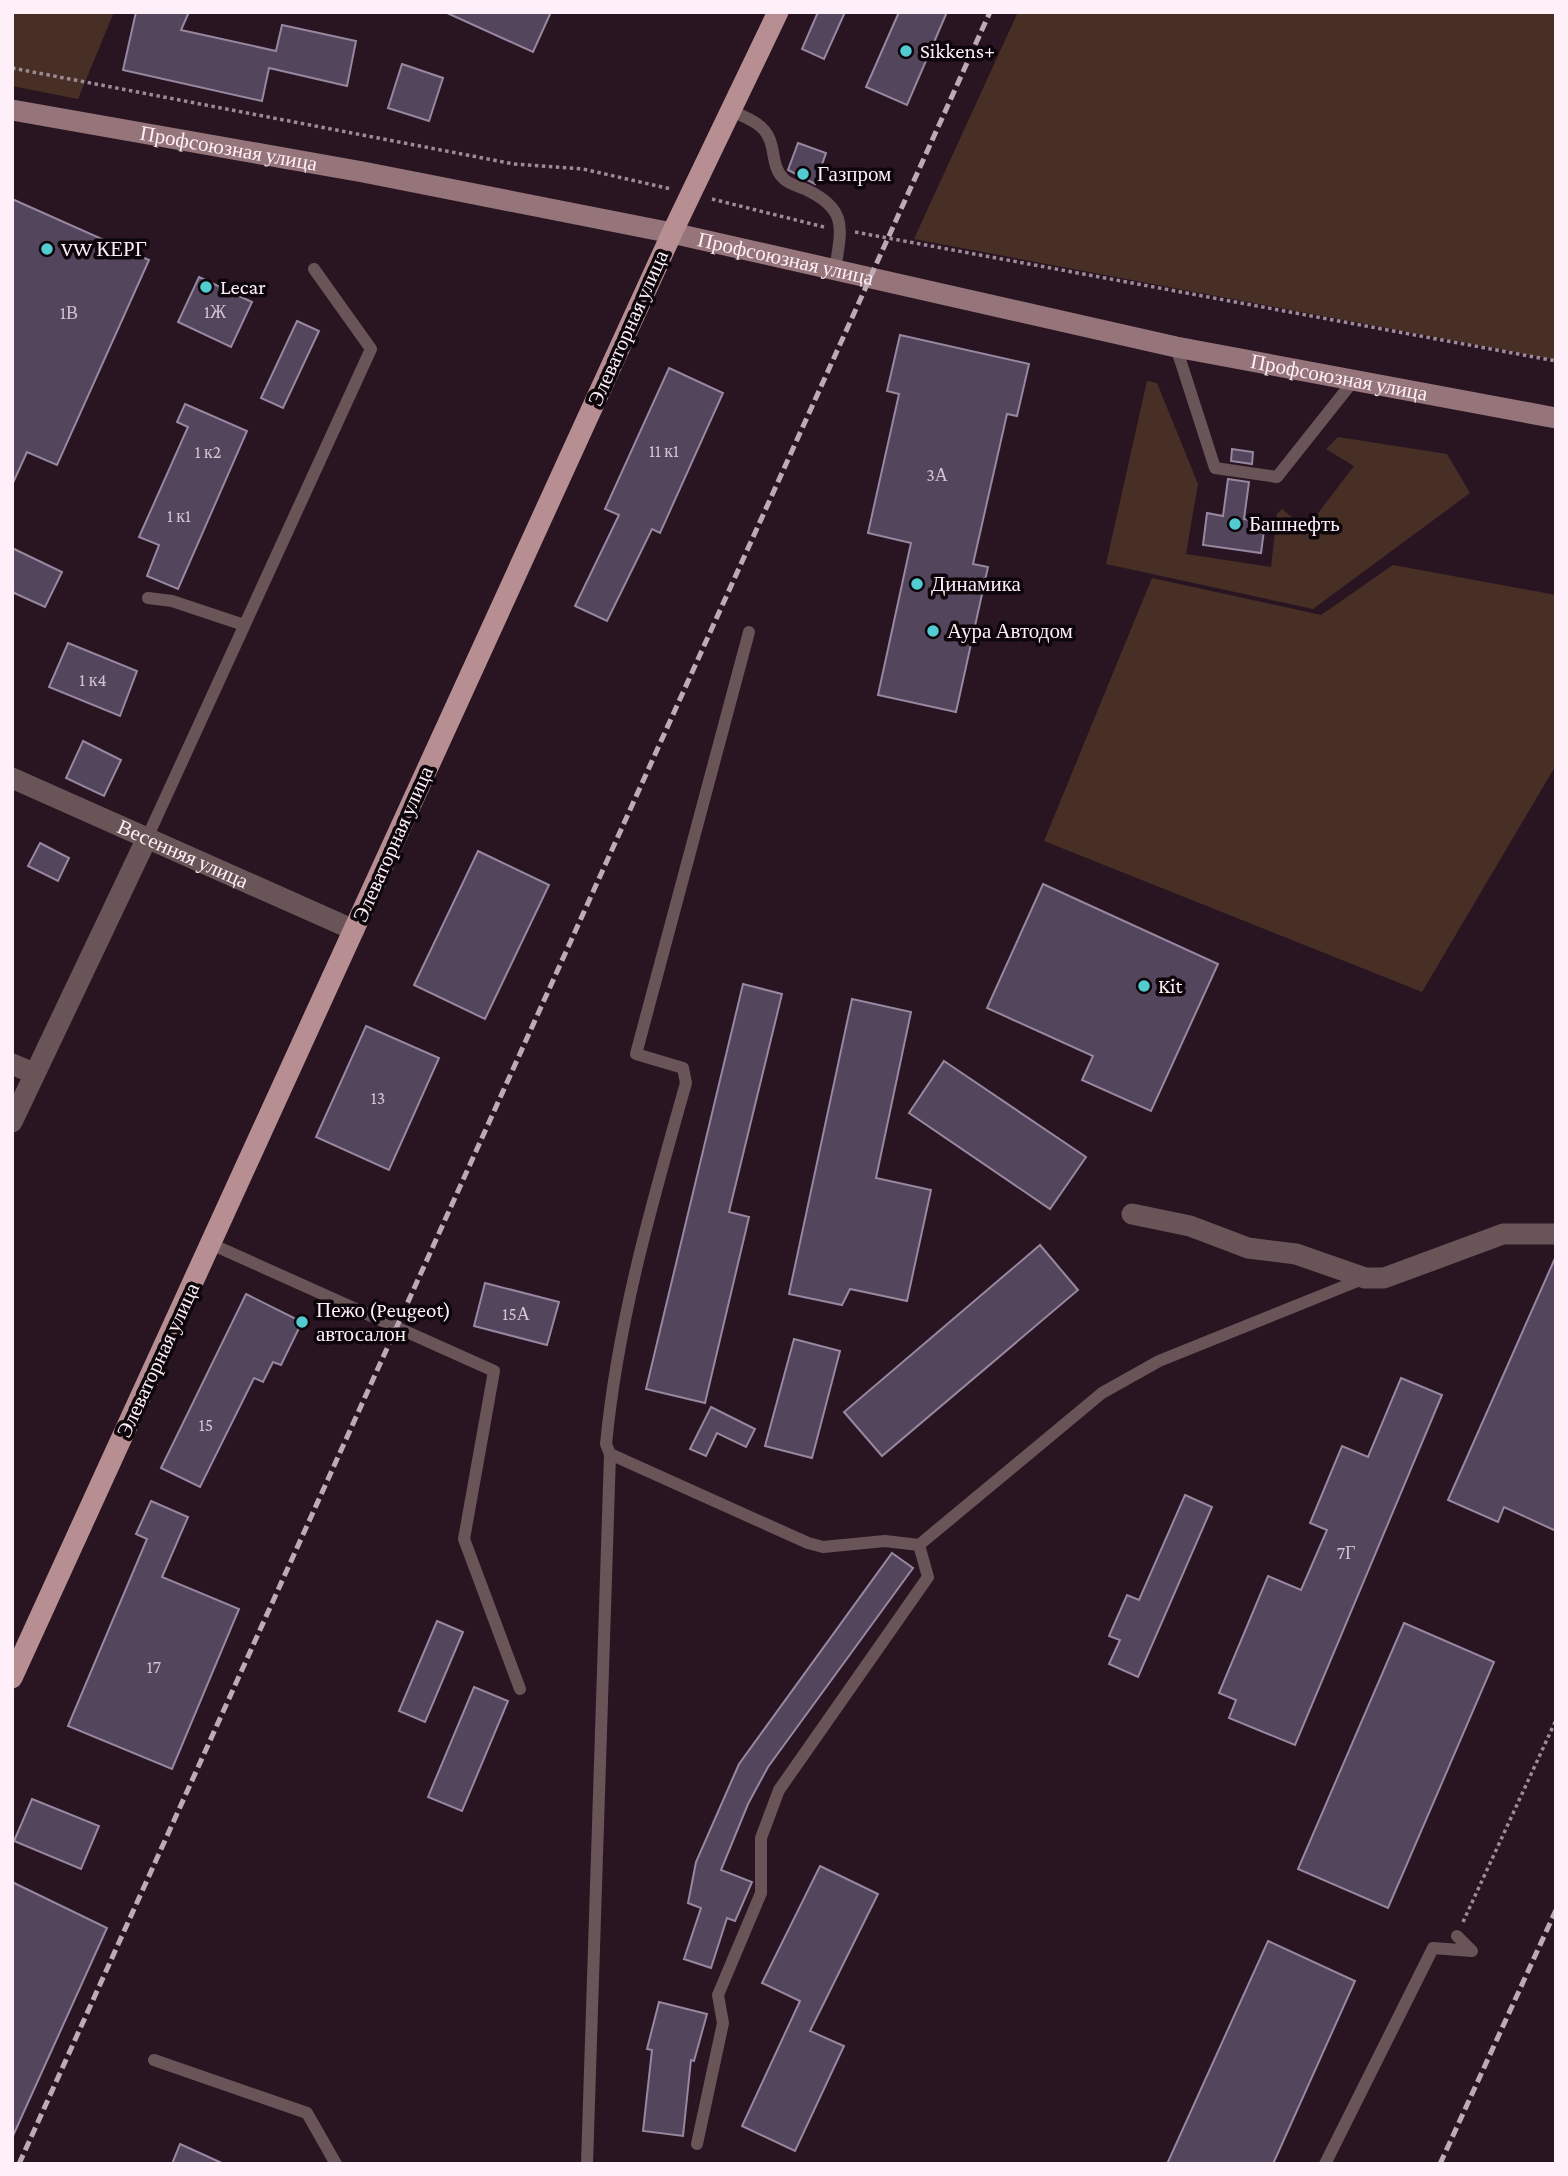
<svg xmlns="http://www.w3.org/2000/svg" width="1568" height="2176" font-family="'Crimson Pro',serif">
<rect width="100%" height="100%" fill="#291522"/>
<g fill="#482f26">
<polygon points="12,12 114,12 78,99 12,86"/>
<polygon points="1018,12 1556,12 1556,360 914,239"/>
<polygon points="1147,381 1157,383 1198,484 1186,554 1271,567 1277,514 1282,509 1306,529 1354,466 1326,449 1338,437 1447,454 1470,493 1313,609 1106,564"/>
<polygon points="1393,565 1556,595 1556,765 1422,992 1044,841 1152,578 1321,615"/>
</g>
<g fill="#53455b" stroke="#9787a0" stroke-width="2">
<polygon points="136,12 189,12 181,30 276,51 282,25 356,41 347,86 269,68 262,101 123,70"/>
<polygon points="445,12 551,12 533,52"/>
<polygon points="818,12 845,12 824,59 802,49"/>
<polygon points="899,12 947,12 907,105 866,87"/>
<polygon points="402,64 443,78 429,121 388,108"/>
<polygon points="798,143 826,153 815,184 788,170"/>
<polygon points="12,199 149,260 57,465 27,452 12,485"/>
<polygon points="199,277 252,302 231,347 178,322"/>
<polygon points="297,321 319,331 283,408 261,398"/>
<polygon points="900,335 1029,364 1017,416 1007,414 973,564 988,567 956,712 878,695 911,543 868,533 899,394 887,391"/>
<polygon points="669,368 723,393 660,533 652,529 607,621 575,606 619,515 605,509"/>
<polygon points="185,404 247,431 178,589 147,576 159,545 139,537 188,427 177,422"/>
<polygon points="1232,449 1253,452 1252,464 1231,461"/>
<polygon points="1228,479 1249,482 1244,519 1265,523 1261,553 1203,545 1207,513 1223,516"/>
<polygon points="12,548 62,572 45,607 12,592"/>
<polygon points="68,643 137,671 120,716 49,687"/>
<polygon points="83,741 121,760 104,796 66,778"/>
<polygon points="40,843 69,858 58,881 28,866"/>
<polygon points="478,851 549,885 485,1019 414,985"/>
<polygon points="1043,884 1218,964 1151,1111 1082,1080 1093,1056 987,1008"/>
<polygon points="743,984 782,994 729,1212 749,1217 705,1403 646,1389"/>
<polygon points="852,999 911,1012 876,1178 931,1190 907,1301 850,1289 842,1305 789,1294"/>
<polygon points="366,1026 439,1058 389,1170 316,1137"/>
<polygon points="944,1061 1086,1157 1050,1209 909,1113"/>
<polygon points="1040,1245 1078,1290 882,1456 844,1412"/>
<polygon points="1556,1256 1556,1531 1504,1507 1498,1522 1448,1500"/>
<polygon points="485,1283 559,1302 547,1345 474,1326"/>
<polygon points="246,1294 302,1322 281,1365 273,1362 263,1382 254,1378 200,1487 161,1468"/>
<polygon points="794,1339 840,1351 812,1458 765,1446"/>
<polygon points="1401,1378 1442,1395 1295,1745 1229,1718 1236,1700 1219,1693 1268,1576 1301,1590 1327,1530 1310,1523 1342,1446 1368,1457"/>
<polygon points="711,1407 755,1429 746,1447 717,1433 706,1456 690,1449"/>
<polygon points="1185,1495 1212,1507 1138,1677 1109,1664 1120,1640 1109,1636 1127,1595 1139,1600"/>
<polygon points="151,1501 188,1517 162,1577 239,1609 172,1769 68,1726 147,1539 136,1534"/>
<polygon points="892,1553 913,1568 768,1767 748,1804 721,1870 752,1882 735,1921 727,1918 711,1968 684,1959 701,1908 688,1903 696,1862 739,1764"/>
<polygon points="437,1621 463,1632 425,1722 399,1711"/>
<polygon points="1404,1623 1494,1662 1388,1908 1298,1869"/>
<polygon points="474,1687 508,1701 462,1811 428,1797"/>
<polygon points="32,1799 99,1826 81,1869 14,1841"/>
<polygon points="820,1866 878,1894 810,2031 844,2046 795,2151 742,2126 800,2001 762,1983"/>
<polygon points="12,1882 107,1928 12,2138"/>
<polygon points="1268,1941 1355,1981 1273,2164 1167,2164"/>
<polygon points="659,2002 707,2014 694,2061 691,2060 683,2136 643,2131 652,2050 647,2049"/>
<polygon points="180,2144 224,2164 172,2164"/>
</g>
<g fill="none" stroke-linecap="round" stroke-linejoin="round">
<g stroke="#9c8b96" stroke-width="3.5" stroke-dasharray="3.5 3.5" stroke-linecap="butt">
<polyline points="12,68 514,164 583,169 671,189"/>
<polyline points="712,199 824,227"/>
<polyline points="855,232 1556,361"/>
<polyline points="1463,1922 1556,1720"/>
</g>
<g stroke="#695557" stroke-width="12">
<path d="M 730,110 C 744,117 762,122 769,138 C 775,150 772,167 783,178 C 788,184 800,187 807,190 C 849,210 841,230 835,270"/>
<polyline points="1176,347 1215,468 1277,477 1354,380"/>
<polyline points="148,598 172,601 244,625"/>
<path d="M 749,632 L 636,1054 L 683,1068 L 686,1083 C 652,1203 618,1320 606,1444 L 610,1454 L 808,1543 L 823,1547 L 885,1541 L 919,1545 L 1102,1393 L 1159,1361 L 1365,1278"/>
<polyline points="147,838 371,349 314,269"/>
<polyline points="211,1244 494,1371 464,1539 520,1689"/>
<polyline points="154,2060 307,2113 336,2164"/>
<polyline points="697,2144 723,2023 718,1995 761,1893 761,1838 779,1790 928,1577 919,1545"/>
<polyline points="587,2164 610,1454"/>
<polyline points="1325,2164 1433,1948 1472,1951 1457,1936"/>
</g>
<g stroke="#695557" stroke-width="21">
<path id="s1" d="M 12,778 L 354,930"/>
<polyline points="12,1064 33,1073"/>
<polyline points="12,1122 147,838"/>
<polyline points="1132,1214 1190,1226 1248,1248 1296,1254 1365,1278 1384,1278 1503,1234 1556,1234"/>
</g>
<path stroke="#957579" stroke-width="21" id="s2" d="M 12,110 L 363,172 L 672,233 L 1176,347 L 1556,418"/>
<polyline stroke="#b78e92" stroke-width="21" points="12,1678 672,233 778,12"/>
<g stroke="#bcabb5" stroke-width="5" stroke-dasharray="10 5" stroke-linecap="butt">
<polyline points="19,2164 990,12"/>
<polyline points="1440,2164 1556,1910"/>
</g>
</g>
<g fill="#52ccd0" stroke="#0c0509" stroke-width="2.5">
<circle cx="906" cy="51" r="7"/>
<circle cx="803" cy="174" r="7"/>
<circle cx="47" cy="249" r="7"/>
<circle cx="206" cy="287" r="7"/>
<circle cx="1235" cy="524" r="7"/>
<circle cx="917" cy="584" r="7"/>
<circle cx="933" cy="631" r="7"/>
<circle cx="1144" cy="986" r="7"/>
<circle cx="302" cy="1322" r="7"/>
</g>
<g text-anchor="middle" stroke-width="7" stroke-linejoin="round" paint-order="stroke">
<g font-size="18" fill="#d3c4d1">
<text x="215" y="318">1Ж</text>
<text x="69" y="319">1В</text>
<text x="664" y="457">11 к1</text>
<text x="208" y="458">1 к2</text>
<text x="937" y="481">3А</text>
<text x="179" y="522">1 к1</text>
<text x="93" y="686">1 к4</text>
<text x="378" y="1104">13</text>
<text x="516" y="1320">15А</text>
<text x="206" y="1431">15</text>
<text x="1346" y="1559">7Г</text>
<text x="154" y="1673">17</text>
</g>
<g font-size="21" fill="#feeff8" stroke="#0c0509" text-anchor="start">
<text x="920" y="58">Sikkens+</text>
<text x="817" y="181">Газпром</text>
<text x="61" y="256">VW КЕРГ</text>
<text x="220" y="294">Lecar</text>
<text x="1249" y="531">Башнефть</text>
<text x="931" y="591">Динамика</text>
<text x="947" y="638">Аура Автодом</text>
<text x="1158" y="993">Kit</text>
<text x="316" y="1317">Пежо (Peugeot)<tspan x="316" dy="24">автосалон</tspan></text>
</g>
<g font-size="21" fill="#feeff8" stroke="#0c0509">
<text dy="7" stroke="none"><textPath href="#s2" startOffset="220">Профсоюзная улица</textPath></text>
<text dy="7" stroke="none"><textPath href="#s2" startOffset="788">Профсоюзная улица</textPath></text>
<text transform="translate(628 328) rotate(-66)" y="7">Элеваторная улица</text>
<text dy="7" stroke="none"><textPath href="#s2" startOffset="1354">Профсоюзная улица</textPath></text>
<text transform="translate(393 844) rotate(-66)" y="7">Элеваторная улица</text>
<text dy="7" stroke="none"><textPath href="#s1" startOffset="187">Весенняя улица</textPath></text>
<text transform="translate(158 1360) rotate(-65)" y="7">Элеваторная улица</text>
</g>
</g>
<rect width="1568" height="2176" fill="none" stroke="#feeff8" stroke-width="28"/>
</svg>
